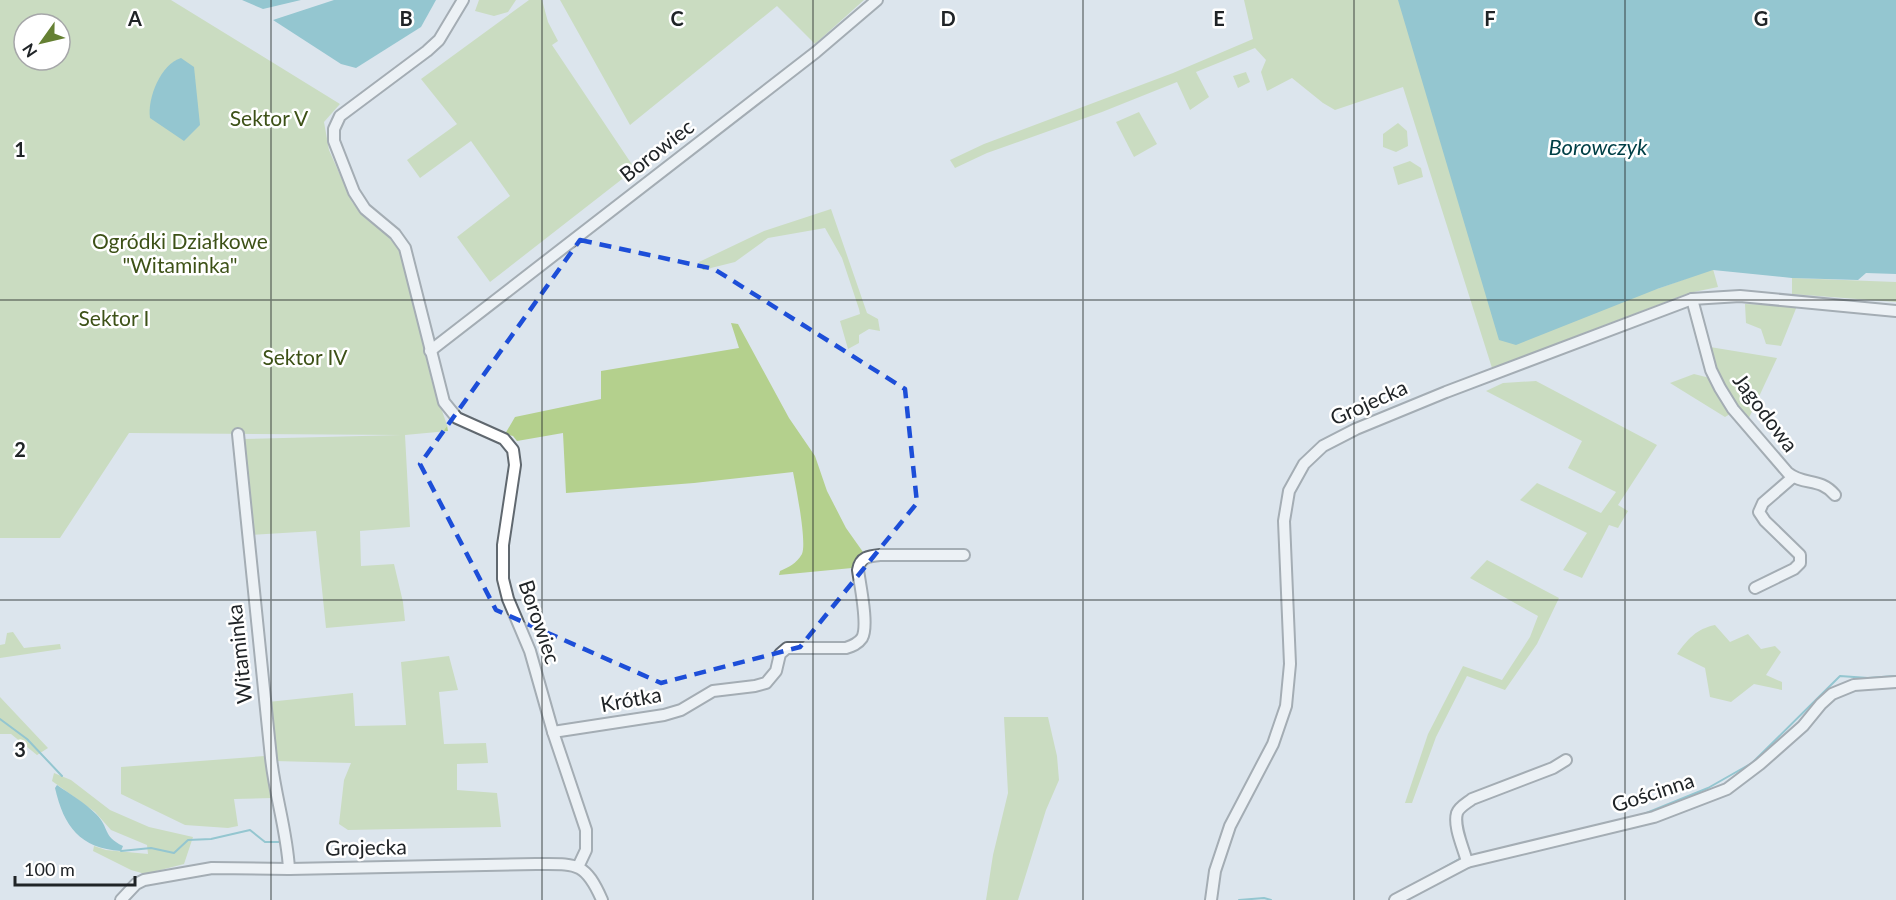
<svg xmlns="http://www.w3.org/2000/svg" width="1896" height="900" font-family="Lato,sans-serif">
<rect width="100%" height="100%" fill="#dce5ed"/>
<g fill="#b4d08d" fill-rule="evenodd">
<path d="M 0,0 L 171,0 L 340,104 L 324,122 L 329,150 L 352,202 L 365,218 L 385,233 L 401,252 L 432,382 L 447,425 L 448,431 L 405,435 L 410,527 L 360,531 L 361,566 L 394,564 L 403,602 L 405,621 L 326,628 L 316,531 L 251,535 L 241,439 L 401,435 L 129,433 L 60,538 L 0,538 ZM 24,24 L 60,24 L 60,60 L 24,60 Z"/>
<polygon points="479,0 516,0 508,12 494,16 475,11"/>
<polygon points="529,0 542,0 548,22 558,41 552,45 635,169 490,282 457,237 510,196 471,141 420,178 407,160 457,124 421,79"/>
<polygon points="560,0 864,0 815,44 777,6 630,125"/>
<polygon points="1244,0 1400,0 1657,289 1713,269 1718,287 1689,293 1492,368 1403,87 1335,110 1323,103 1292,78 1267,91 1261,72 1266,60 1255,48 1196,72 1209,97 1190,110 1177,82 1102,112 987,153 955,168 950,160 984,144 1173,73 1253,39"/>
<polygon points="1246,72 1250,82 1238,88 1233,76"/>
<polygon points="1139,112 1157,144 1134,157 1116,122"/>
<polygon points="1398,123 1407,131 1408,146 1396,152 1383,147 1383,134"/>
<polygon points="1410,161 1421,168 1423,177 1398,185 1393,167"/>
<polygon points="831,209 867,313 878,319 880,331 869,329 859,335 859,343 848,349 840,321 860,314 859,309 842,258 825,228 768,238 735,262 703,270 699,262 764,231"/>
<polygon points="1792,278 1896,282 1896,302 1792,294"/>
<polygon points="1745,304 1797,306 1781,346 1766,344 1761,329 1746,323"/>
<path d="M 731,323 L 738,324 L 789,418 L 815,456 L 827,491 L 846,528 L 863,552 L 855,560 L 852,568 L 779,575 L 780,571 C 789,567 796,564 802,554 C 807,542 796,487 793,472 L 694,483 L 566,493 L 563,433 L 517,441 L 513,436 L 505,434 L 515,417 L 601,399 L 601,371 L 739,348 Z"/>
<path d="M 1710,347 L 1777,358 L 1748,420 C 1728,397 1719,376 1710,347 Z"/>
<polygon points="1694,374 1710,378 1730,414 1725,417 1670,383"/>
<polygon points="1536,381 1657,445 1618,505 1628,511 1618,528 1609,525 1582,578 1563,570 1587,533 1520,500 1537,483 1601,513 1616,492 1568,468 1582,441 1486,391 1503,383"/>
<polygon points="1487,560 1559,598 1537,644 1505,690 1467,676 1436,737 1412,803 1405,803 1428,734 1463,666 1502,680 1530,637 1538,616 1470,578"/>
<path d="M 1715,625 L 1730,642 L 1748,634 L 1761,649 L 1775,646 L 1781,652 L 1766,675 L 1782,682 L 1782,690 L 1754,684 L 1731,702 L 1710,697 L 1705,668 L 1677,654 C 1688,639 1696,629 1715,625 Z"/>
<polygon points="13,632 24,648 60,644 61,649 0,658 0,645 5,644 7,633"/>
<polygon points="449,656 458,690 439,692 444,744 486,743 488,763 457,764 457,790 497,793 501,827 348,830 339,824 344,780 351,763 274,761 268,702 353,693 355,726 406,725 401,662"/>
<polygon points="0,697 48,748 37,755 11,734 0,734"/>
<polygon points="1004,717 1048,717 1057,756 1059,780 1046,810 1018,900 986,900 993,855 1008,793"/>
<polygon points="265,756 272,798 234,799 238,826 228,828 185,825 121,794 121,767"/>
<polygon points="54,773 71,780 110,810 149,827 193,837 184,864 145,874 131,870 93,851 94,846 106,850 148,854 147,845 111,830 95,812 52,781"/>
</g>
<g fill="#3c9fad">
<polygon points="242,0 301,0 263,9"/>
<polygon points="334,0 436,0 421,27 356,68 341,64 273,20"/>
<polygon points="1398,0 1896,0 1896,274 1866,273 1858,280 1792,278 1713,270 1657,289 1516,345 1499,340"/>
<path d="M 181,58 L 194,67 L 200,125 L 184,141 L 150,118 C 147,98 161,64 181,58 Z"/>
<path d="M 57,785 C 70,794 85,803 96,814 C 110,828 102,836 123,846 L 121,851 C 80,848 64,827 55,788 Z"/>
</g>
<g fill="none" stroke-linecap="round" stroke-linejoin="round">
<g stroke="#3c9fad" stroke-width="2">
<polyline points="0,719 27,739 62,776"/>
<polyline points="1639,816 1708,788 1752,763 1840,676 1868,678 1895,676"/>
<polyline points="121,851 151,848 174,853 188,840 211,839 250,830 265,842 281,842"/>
<polyline points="1470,856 1575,831"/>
<polyline points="1422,880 1461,858"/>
<polyline points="1239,900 1264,898 1271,900"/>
</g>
<defs>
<g id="minor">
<polyline points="463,0 439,40 427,51 340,116 334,129 334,141 354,192 365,209 395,234 405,248 444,402 457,418 504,439 513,450 515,465 503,545 503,579 508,599 530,651 553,732 586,830 586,850 578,867"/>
<path d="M 1692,299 L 1711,370 L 1720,388 L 1733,409 L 1788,473 C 1804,486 1820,477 1835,495"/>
<polyline points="430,351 816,52 877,0"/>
<path d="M 238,434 L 271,758 C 275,796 287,831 289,869"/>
<polyline points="1755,588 1794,569 1800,563 1800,555 1765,521 1759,512 1763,503 1793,477"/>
<path d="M 553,732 L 664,715 L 681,710 L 713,691 L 755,686 L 766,683 L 776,671 L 780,654 L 787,648 L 846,648 C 852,646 858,644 862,638 C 869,626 860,585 858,570 C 860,557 869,556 880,555 L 964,555"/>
<path d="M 1467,862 C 1464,849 1453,827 1457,813 C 1459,807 1467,803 1472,799 L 1553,768 L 1566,760"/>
<path d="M 121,900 L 136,884 L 144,880 L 212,868 L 289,869 L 536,864 C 576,864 585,861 602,900"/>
<polyline points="1211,900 1215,871 1230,826 1273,744 1286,706 1290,664 1284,521 1289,491 1304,464 1323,446 1356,429 1446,392 1692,299 1740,296 1896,311"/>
<polyline points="1395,900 1467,862 1654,817 1727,789 1760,764 1803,726 1821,704 1832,694 1854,685 1896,682"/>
</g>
</defs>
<use href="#minor" stroke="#60686f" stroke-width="14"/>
<use href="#minor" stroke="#fff" stroke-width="10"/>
</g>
<path d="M0 0H1896V900H0ZM 580,240 L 714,269 L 905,389 L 917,503 L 800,647 L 661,683 L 496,610 L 420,464 Z" fill="#dce5ed" fill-opacity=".55" fill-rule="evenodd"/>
<path fill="none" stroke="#1d4ed8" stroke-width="4.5" stroke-dasharray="12 8" stroke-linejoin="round" d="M 580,240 L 714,269 L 905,389 L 917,503 L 800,647 L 661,683 L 496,610 L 420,464 Z"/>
<path fill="none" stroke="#202427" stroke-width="1.5" stroke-opacity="0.55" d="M 271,0 L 271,900M 542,0 L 542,900M 813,0 L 813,900M 1083,0 L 1083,900M 1354,0 L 1354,900M 1625,0 L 1625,900M 0,300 L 1896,300M 0,600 L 1896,600"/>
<g text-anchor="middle" stroke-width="5" stroke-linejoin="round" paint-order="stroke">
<g font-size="21" fill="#3d5117" stroke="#fff">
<text x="269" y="126">Sektor V</text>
<text x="180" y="249">Ogródki Działkowe<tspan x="180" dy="24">"Witaminka"</tspan></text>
<text x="114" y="326">Sektor I</text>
<text x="305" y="365">Sektor IV</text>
</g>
<g font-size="21" fill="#202427" stroke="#fff">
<text transform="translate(657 151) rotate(-38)" y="7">Borowiec</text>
<text transform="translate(1369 403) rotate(-24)" y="7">Grojecka</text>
<text transform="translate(1765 413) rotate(53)" y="7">Jagodowa</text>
<text transform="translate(539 622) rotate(71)" y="7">Borowiec</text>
<text transform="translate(240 654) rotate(-96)" y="7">Witaminka</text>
<text transform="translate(631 700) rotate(-10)" y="7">Krótka</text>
<text transform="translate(1653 793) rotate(-18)" y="7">Gościnna</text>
<text transform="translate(366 848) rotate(-1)" y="7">Grojecka</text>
</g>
<g font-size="22" font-style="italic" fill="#003f46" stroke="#fff">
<text x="1598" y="155">Borowczyk</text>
</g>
</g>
<g font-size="20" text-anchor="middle" font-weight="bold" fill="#202427" stroke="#fff" stroke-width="5" stroke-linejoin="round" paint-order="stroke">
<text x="135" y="26">A</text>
<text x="406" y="26">B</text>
<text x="677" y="26">C</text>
<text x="948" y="26">D</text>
<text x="1219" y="26">E</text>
<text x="1490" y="26">F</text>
<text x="1761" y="26">G</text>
<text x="20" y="157">1</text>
<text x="20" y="457">2</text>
<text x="20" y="757">3</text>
</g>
<g transform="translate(42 42) rotate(236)"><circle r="28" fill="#ffffff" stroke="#a6a7a9" stroke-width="1.5"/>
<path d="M0-4.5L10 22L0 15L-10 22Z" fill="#658033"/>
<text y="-9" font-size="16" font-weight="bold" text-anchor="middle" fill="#202427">N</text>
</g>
<path d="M15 876v9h120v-9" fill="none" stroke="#202427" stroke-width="3"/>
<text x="24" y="876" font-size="18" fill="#202427" stroke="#ffffff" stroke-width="4.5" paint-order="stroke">100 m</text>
</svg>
